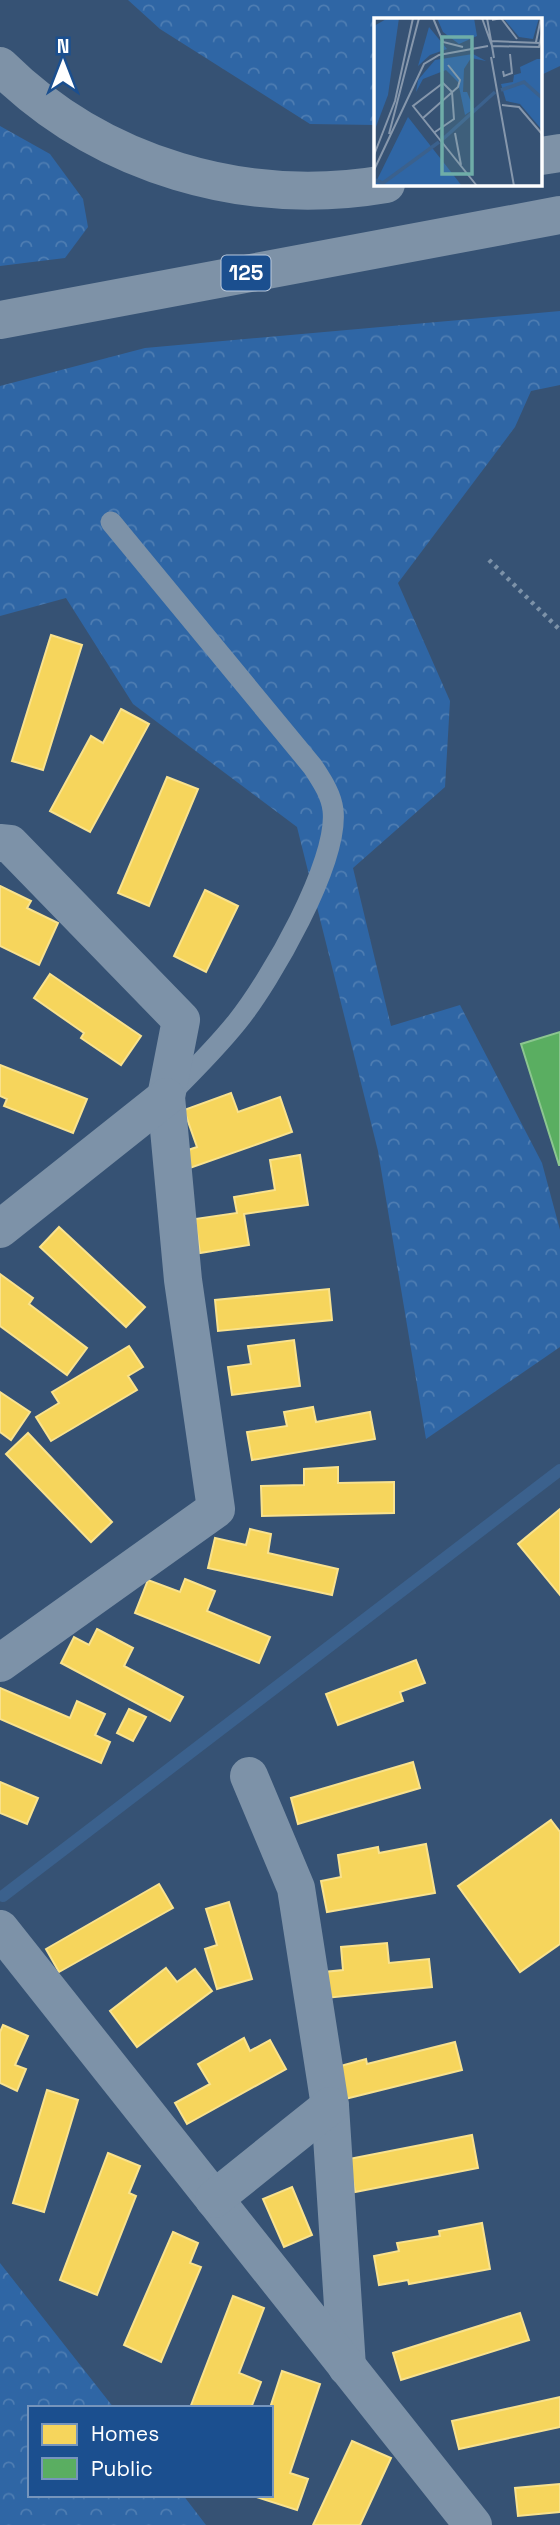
<svg xmlns="http://www.w3.org/2000/svg" width="560" height="2525" font-family="'Space Grotesk',sans-serif">
<defs>
<pattern id="forest-crowns" width="20" height="18" patternUnits="userSpaceOnUse" patternTransform="scale(1.75)"><rect width="20" height="18" fill="#2f66a5"/><path d="M2 6a3 3 0 1 1 6 0M12 15a3 3 0 1 1 6 0" fill="none" stroke="#4e7db2"/></pattern>
</defs>
<rect width="100%" height="100%" fill="#365274"/>
<g fill="url(#forest-crowns)">
<polygon points="128,0 560,0 560,66 541,75 541,19 376,19 376,125 310,124 160,29"/>
<polygon points="0,126 50,154 83,199 88,227 65,258 0,266"/>
<polygon points="560,311 560,385 531,391 515,427 398,583 450,701 445,787 353,868 391,1026 460,1005 542,1163 560,1230 560,1347 426,1439 378,1151 297,827 133,704 66,598 0,616 0,386 145,348"/>
<polygon points="0,2263 114,2408 30,2408 30,2495 183,2495 206,2525 0,2525"/>
</g>
<g fill="#f6d55c" stroke="#f9e28d" stroke-width="2">
<polygon points="51,635 82,645 43,770 12,761"/>
<polygon points="121,709 149,724 90,832 50,811 91,736 103,743"/>
<polygon points="167,777 198,789 149,906 118,893"/>
<polygon points="0,886 31,901 27,908 58,923 39,965 0,946"/>
<polygon points="205,890 238,906 206,972 174,956"/>
<polygon points="50,974 141,1036 121,1065 81,1038 84,1033 34,998"/>
<polygon points="0,1065 87,1099 73,1133 4,1106 7,1099 0,1096"/>
<polygon points="231,1093 238,1112 280,1097 292,1132 187,1169 182,1152 197,1147 184,1110"/>
<polygon points="300,1155 308,1205 244,1214 249,1245 200,1253 195,1219 237,1213 234,1197 275,1190 270,1160"/>
<polygon points="59,1227 145,1307 126,1327 40,1247"/>
<polygon points="0,1274 33,1298 29,1304 87,1348 67,1375 0,1326"/>
<polygon points="329,1289 332,1320 218,1331 215,1300"/>
<polygon points="294,1340 300,1386 232,1395 228,1367 251,1364 248,1346"/>
<polygon points="129,1346 143,1367 128,1376 137,1390 51,1441 36,1417 59,1403 52,1392"/>
<polygon points="0,1392 30,1412 11,1440 0,1432"/>
<polygon points="313,1407 316,1422 370,1412 375,1439 252,1460 247,1432 287,1426 284,1412"/>
<polygon points="28,1433 112,1522 91,1542 6,1454"/>
<polygon points="338,1467 338,1483 394,1482 394,1513 262,1516 261,1486 304,1485 304,1469"/>
<polygon points="560,1509 560,1595 518,1544"/>
<polygon points="250,1529 271,1534 268,1553 338,1569 332,1595 208,1568 215,1538 246,1545"/>
<polygon points="185,1579 215,1591 207,1611 270,1637 259,1663 135,1613 148,1580 180,1592"/>
<polygon points="97,1629 133,1648 124,1666 183,1697 170,1721 61,1663 74,1637 89,1645"/>
<polygon points="416,1660 425,1683 400,1692 403,1701 338,1725 326,1694"/>
<polygon points="0,1688 70,1718 77,1701 105,1714 95,1735 110,1742 101,1763 0,1719"/>
<polygon points="129,1709 146,1717 133,1741 117,1733"/>
<polygon points="413,1762 420,1788 298,1824 291,1798"/>
<polygon points="0,1782 38,1798 27,1824 0,1813"/>
<polygon points="551,1820 560,1832 560,1944 520,1972 458,1886"/>
<polygon points="426,1844 435,1893 327,1912 321,1881 341,1877 338,1855 378,1847 379,1853"/>
<polygon points="159,1884 173,1908 59,1972 46,1949"/>
<polygon points="229,1902 252,1979 217,1989 205,1949 217,1945 206,1909"/>
<polygon points="387,1943 389,1963 429,1959 432,1987 326,1998 324,1972 343,1970 341,1947"/>
<polygon points="166,1968 177,1982 195,1969 212,1991 137,2047 110,2011"/>
<polygon points="3,2025 28,2036 15,2065 26,2069 17,2091 0,2083 0,2032"/>
<polygon points="244,2038 250,2051 270,2040 286,2069 187,2124 175,2103 210,2084 198,2064"/>
<polygon points="455,2042 462,2070 345,2099 337,2067 366,2059 367,2064"/>
<polygon points="47,2090 78,2100 44,2212 13,2203"/>
<polygon points="472,2135 478,2168 355,2192 349,2159"/>
<polygon points="108,2153 140,2166 129,2193 136,2196 97,2295 60,2280"/>
<polygon points="292,2187 312,2235 284,2247 263,2199"/>
<polygon points="482,2223 490,2269 409,2284 408,2280 379,2285 374,2256 399,2251 397,2243 440,2236 439,2231"/>
<polygon points="173,2232 198,2243 190,2263 201,2267 161,2362 124,2345"/>
<polygon points="233,2296 264,2308 239,2373 261,2382 251,2408 190,2408"/>
<polygon points="520,2313 529,2340 401,2380 393,2353"/>
<polygon points="282,2371 320,2384 290,2473 308,2479 297,2510 250,2495 271,2495 270,2408"/>
<polygon points="560,2397 560,2427 459,2449 452,2421"/>
<polygon points="352,2441 391,2458 360,2525 313,2525"/>
<polygon points="560,2484 560,2512 518,2516 515,2488"/>
</g>
<polygon fill="#5aae61" stroke="#8cc690" stroke-width="2" points="560,1032 560,1165 559,1165 521,1044"/>
<g fill="none" stroke-linecap="round" stroke-linejoin="round">
<polyline stroke="#3b618d" stroke-width="12" points="3,1896 560,1470"/>
<polyline stroke="#7d92a8" stroke-width="4.5" stroke-dasharray="3.5 5" stroke-linecap="butt" points="489,560 560,630"/>
<path stroke="#7d92a8" stroke-width="21" d="M 111,522 L 313,767 C 322,781 331,794 333,810 C 339,862 270,981 237,1022 C 217,1047 195,1069 172,1092"/>
<g stroke="#7d92a8" stroke-width="38">
<polyline points="0,843 10,844 181,1020 166,1097 183,1280 216,1509 0,1663"/>
<polyline points="0,1229 166,1097"/>
<polyline points="249,1776 296,1888 330,2106 347,2367"/>
<polyline points="0,1929 473,2525"/>
<polyline points="214,2199 330,2106"/>
</g>
<g stroke="#7e92a7" stroke-width="38">
<path d="M 0,66 C 101,166 246,208 386,184"/>
<polyline points="541,156 560,153"/>
<polyline points="0,320 560,215"/>
</g>
</g>
<g text-anchor="middle" stroke-width="7" stroke-linejoin="round" paint-order="stroke">
<rect fill="#1b4f8f" stroke="#bbcadd" stroke-width="2" x="221.5" y="255.5" width="49" height="35" rx="5"/>
<g font-size="21" font-weight="bold" fill="#fff">
<text x="246" y="280">125</text>
</g>
</g>
<g transform="translate(374 18)">
<rect width="168" height="168" fill="#365274"/>
<path d="M 14,0 L 25,0 L 14,77 L 0,114 L 0,8 ZM 63,0 L 100,0 L 103,18 L 85,26 L 69,14 ZM 165,0 L 159,21 L 145,19 L 130,1 ZM 55,9 L 73,31 L 56,37 L 44,48 ZM 99,36 L 112,43 L 97,40 L 90,51 L 89,74 L 93,74 L 100,91 L 91,97 L 84,64 L 72,52 L 49,61 L 42,74 L 44,62 L 61,42 ZM 163,41 L 168,41 L 168,112 L 146,86 L 132,83 L 127,66 L 139,64 L 140,57 L 147,55 L 146,49 ZM 34,99 L 88,168 L 0,168 Z" fill="#2f66a5"/>
<path fill="none" stroke="#3b618d" stroke-width="3.5" d="M 127,72 L 150,64 L 168,80M 69,121 L 121,74M 1,162 L 9,165 L 65,124"/>
<path fill="none" stroke="#8697ac" stroke-width="2" d="M 59,0 L 69,24 L 89,29M 108,0 L 118,28 L 113,0M 118,2 L 127,0 L 143,21M 117,23 L 166,25M 162,24 L 167,0M 117,39 L 140,168M 120,40 L 118,28 L 165,29 L 168,16M 129,53 L 130,58 L 138,55 L 136,36M 128,87 L 145,89 L 168,116M 49,100 L 84,69 L 86,62 L 74,47M 61,114 L 80,101 L 78,74 L 69,65 L 39,88 L 103,168M 81,115 L 87,147M 15,116 L 45,0M 0,137 L 21,83 L 39,0M 0,152 L 50,46 L 65,37 L 114,28"/>
<path fill="#6fada8" fill-opacity="0.15" stroke="#6fada8" stroke-width="3.5" d="M 68,19 L 98,19 L 98,156 L 68,156 Z"/>
<rect width="168" height="168" fill="none" stroke="#fff" stroke-width="3.5"/>
</g>
<rect x="28" y="2406" width="245" height="91" fill="#1b4f8f" stroke="#7695bc" stroke-width="2"/>
<rect x="42" y="2424" width="35" height="21" fill="#f6d55c" stroke="#7695bc" stroke-width="2"/>
<text x="91" y="2441" font-size="21" fill="#ffffff">Homes</text>
<rect x="42" y="2458" width="35" height="21" fill="#5aae61" stroke="#7695bc" stroke-width="2"/>
<text x="91" y="2476" font-size="21" fill="#ffffff">Public</text>
<g transform="translate(63 63)" stroke="#1b4f8f" stroke-width="5" paint-order="stroke">
<path d="M0-5L12 26L0 18L-12 26Z" fill="#ffffff"/>
<text y="-10" font-size="19" font-weight="bold" text-anchor="middle" fill="#ffffff">N</text>
</g>
</svg>
